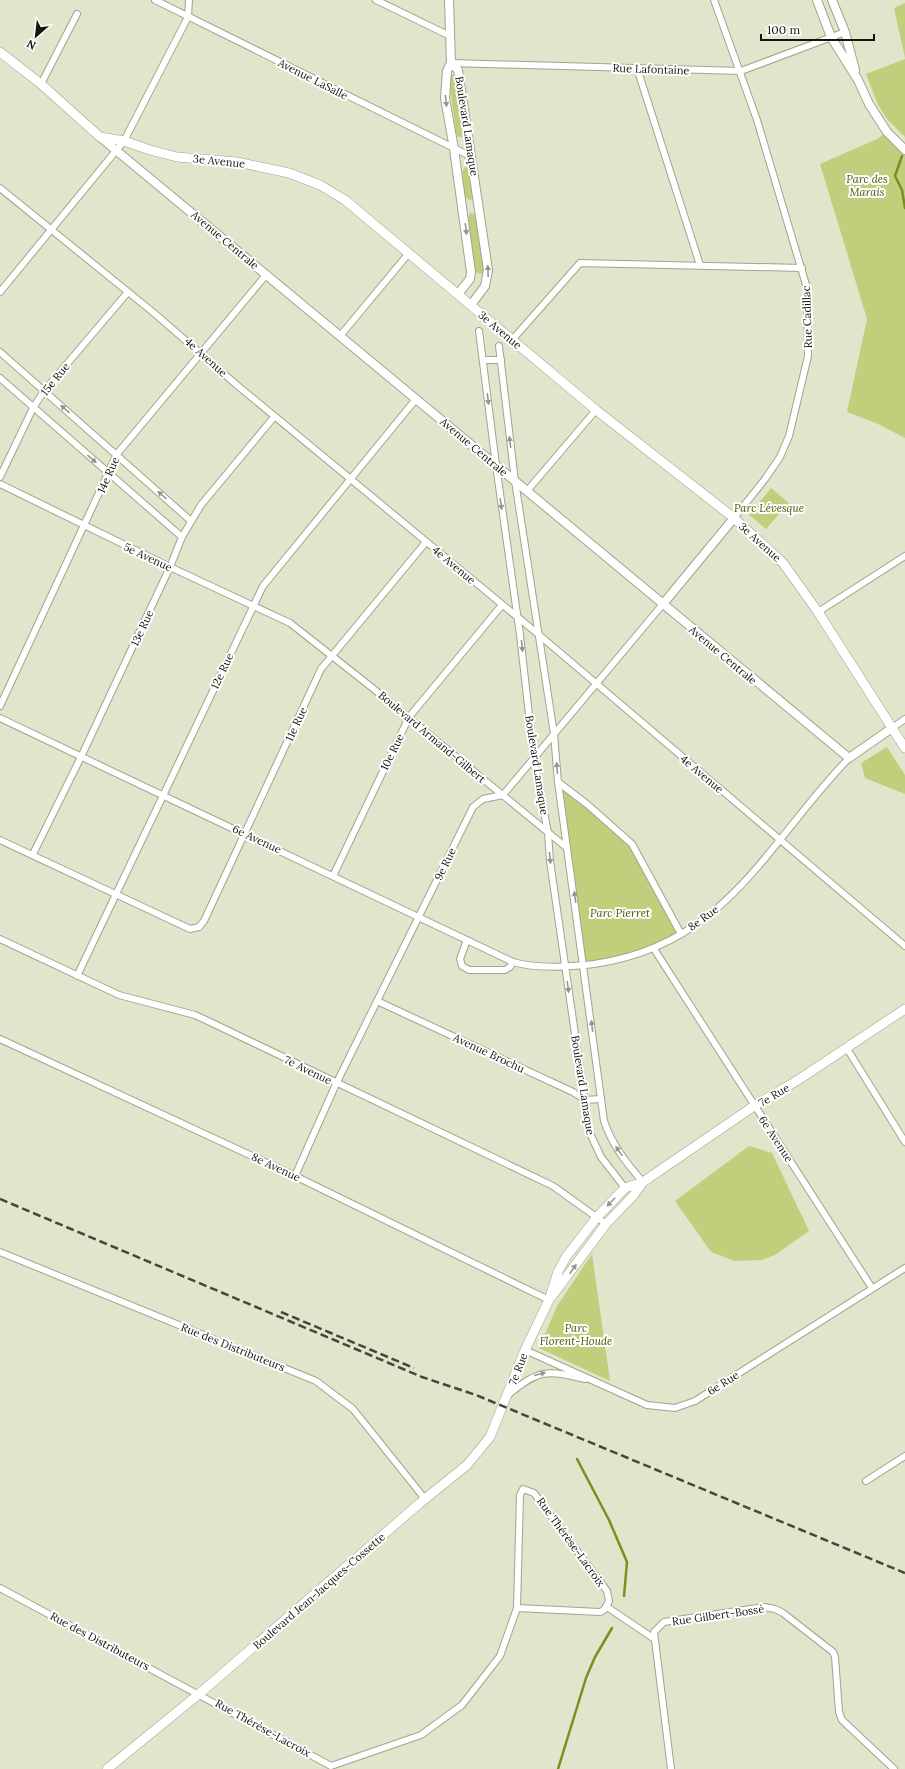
<svg xmlns="http://www.w3.org/2000/svg" width="905" height="1769" font-family="Lora,serif">
<rect width="100%" height="100%" fill="#e0e5cc"/>
<g fill="#c1ce7b">
<polygon points="905,3 905,58 894,8"/>
<polygon points="905,59 905,137 887,119 878,105 866,74"/>
<polygon points="451,75 455,75 464,136 463,137 458,137 456,133 449,79"/>
<polygon points="887,132 905,150 905,438 878,424 847,412 867,319 820,164 877,139"/>
<polygon points="465,167 469,168 474,199 469,200 465,197 462,172"/>
<polygon points="470,213 476,214 485,271 481,274 477,273 475,270 468,218"/>
<polygon points="771,488 789,503 766,529 749,515"/>
<polygon points="887,747 905,775 905,794 865,778 861,763"/>
<polygon points="558,782 632,844 681,934 654,949 584,965"/>
<polygon points="749,1146 772,1153 809,1231 775,1255 762,1260 735,1261 711,1252 675,1201"/>
<polygon points="592,1254 610,1381 539,1348 557,1306"/>
</g>
<g fill="none" stroke-linecap="round" stroke-linejoin="round">
<g stroke="#808d1e" stroke-width="2.5">
<polyline points="902,156 895,176 902,190 905,208"/>
<polyline points="577,1459 609,1520 627,1562 624,1596"/>
<polyline points="558,1769 586,1678 595,1657 612,1628"/>
</g>
<defs>
<g id="minor">
<polyline points="155,0 472,157"/>
<polyline points="376,0 450,36"/>
<polyline points="714,0 757,120 807,288 808,356 789,436 780,457 765,479 734,518"/>
<polyline points="451,63 741,71 845,32"/>
<polyline points="637,68 700,265"/>
<polyline points="41,84 77,14"/>
<polyline points="0,188 154,313 238,386 538,634 905,946"/>
<polyline points="0,292 124,141 188,17 189,0"/>
<polyline points="479,331 496,465 520,635 534,759 548,833 550,861 589,1131 601,1157 625,1188"/>
<polyline points="340,336 409,253"/>
<polyline points="512,340 580,263 802,268"/>
<path d="M 499,346 L 515,481 L 554,734 L 558,782 L 604,1121 C 612,1145 627,1164 643,1182"/>
<polyline points="0,352 191,521"/>
<polyline points="483,360 501,360"/>
<polyline points="0,378 182,537"/>
<polyline points="0,477 33,408 44,391 128,292"/>
<polyline points="0,484 170,567 290,623 370,686 567,848"/>
<polyline points="527,491 596,410"/>
<polyline points="818,612 905,556"/>
<polyline points="0,706 117,454 266,275"/>
<path d="M 0,718 L 513,962 C 537,969 569,967 594,964 C 727,945 766,844 849,758"/>
<polyline points="892,728 905,719"/>
<polyline points="558,782 588,805 632,844 681,934"/>
<polyline points="0,840 190,929 199,927 204,921 321,669 426,542"/>
<polyline points="33,854 81,757 170,567 182,537 201,505 274,417"/>
<polyline points="333,876 409,717 502,605"/>
<polyline points="0,939 119,995 195,1015 208,1021 553,1186 606,1224"/>
<polyline points="467,940 460,959 462,966 469,970 505,970 510,967 513,962"/>
<polyline points="654,949 872,1288"/>
<polyline points="77,976 263,586 416,399"/>
<polyline points="377,1001 573,1092 585,1100 601,1099"/>
<polyline points="0,1039 295,1176 549,1300"/>
<polyline points="846,1047 905,1142"/>
<polyline points="295,1176 336,1084 473,807 483,799 503,795 663,604"/>
<polyline points="0,1252 316,1381 353,1409 425,1499"/>
<polyline points="525,1350 647,1405 675,1408 695,1401 905,1268"/>
<path d="M 508,1395 C 539,1369 547,1370 585,1379"/>
<polyline points="866,1481 905,1456"/>
<polyline points="0,1588 331,1766 421,1735 462,1705 500,1656 517,1608 520,1495 523,1489 534,1493 607,1591 609,1601 604,1610 600,1612 517,1608"/>
<polyline points="607,1607 653,1638"/>
<polyline points="671,1769 654,1632 664,1622 764,1607 775,1609 783,1613 833,1652 835,1657 839,1712 842,1720 894,1769"/>
</g>
<g id="tertiary">
<polyline points="449,0 451,63 447,71 445,98 454,149 471,272 470,279 458,294"/>
<polyline points="817,0 831,37 858,80 869,104 887,132 905,150"/>
<polyline points="832,0 845,32 855,70"/>
<polyline points="451,63 458,70 488,270 485,286 471,305"/>
<polyline points="100,137 849,758 892,728"/>
<polyline points="663,604 734,518"/>
</g>
<g id="secondary">
<polyline points="0,52 41,84 100,137 124,141 150,150 177,157 237,162 289,173 320,185 345,200 596,410 734,518 783,563 818,612 905,748"/>
<polyline points="552,1296 606,1224 633,1196 643,1182"/>
<polyline points="107,1769 199,1694 420,1503 467,1465 490,1437 525,1350 549,1300 558,1272 566,1257 597,1217 625,1188 643,1182 754,1106 798,1080 905,1009"/>
</g>
</defs>
<use href="#minor" stroke="#a0a58d" stroke-width="8"/>
<use href="#tertiary" stroke="#a0a58d" stroke-width="10"/>
<use href="#secondary" stroke="#a0a58d" stroke-width="10"/>
<use href="#minor" stroke="#fff" stroke-width="6"/>
<use href="#tertiary" stroke="#fff" stroke-width="8"/>
<use href="#secondary" stroke="#fff" stroke-width="9"/>
<g stroke="#44473a" stroke-width="2.5" stroke-dasharray="8 4" stroke-linecap="butt">
<polyline points="0,1199 422,1377 476,1395 905,1573"/>
<polyline points="281,1312 414,1368"/>
</g>
</g>
<defs><path id="oneway-solid" d="M-6-.8H1V-3.2L6.5 0L1 3.2V.8H-6Z"/></defs>
<g fill="#959692">
<use href="#oneway-solid" transform="translate(446 101) rotate(84)"/>
<use href="#oneway-solid" transform="translate(466 229) rotate(83)"/>
<use href="#oneway-solid" transform="translate(488 271) rotate(-92)"/>
<use href="#oneway-solid" transform="translate(488 399) rotate(83)"/>
<use href="#oneway-solid" transform="translate(65 409) rotate(-139)"/>
<use href="#oneway-solid" transform="translate(510 442) rotate(-97)"/>
<use href="#oneway-solid" transform="translate(92 459) rotate(41)"/>
<use href="#oneway-solid" transform="translate(162 495) rotate(-138)"/>
<use href="#oneway-solid" transform="translate(501 504) rotate(82)"/>
<use href="#oneway-solid" transform="translate(522 646) rotate(84)"/>
<use href="#oneway-solid" transform="translate(557 768) rotate(-94)"/>
<use href="#oneway-solid" transform="translate(550 858) rotate(85)"/>
<use href="#oneway-solid" transform="translate(575 897) rotate(-98)"/>
<use href="#oneway-solid" transform="translate(568 987) rotate(82)"/>
<use href="#oneway-solid" transform="translate(592 1026) rotate(-97)"/>
<use href="#oneway-solid" transform="translate(619 1151) rotate(-125)"/>
<use href="#oneway-solid" transform="translate(611 1202) rotate(134)"/>
<use href="#oneway-solid" transform="translate(573 1269) rotate(-55)"/>
<use href="#oneway-solid" transform="translate(540 1374) rotate(-15)"/>
</g>
<g text-anchor="middle" stroke-width="4" stroke-linejoin="round" paint-order="stroke">
<g font-size="11" fill="#14160d" stroke="#fff">
<text transform="translate(651 69) rotate(2)" y="4">Rue Lafontaine</text>
<text transform="translate(313 79) rotate(27)" y="4">Avenue LaSalle</text>
<text transform="translate(467 126) rotate(81)" y="4">Boulevard Lamaque</text>
<text transform="translate(219 161) rotate(6)" y="4">3e Avenue</text>
<text transform="translate(225 240) rotate(40)" y="4">Avenue Centrale</text>
<text transform="translate(807 317) rotate(-92)" y="4">Rue Cadillac</text>
<text transform="translate(500 330) rotate(40)" y="4">3e Avenue</text>
<text transform="translate(206 357) rotate(42)" y="4">4e Avenue</text>
<text transform="translate(55 379) rotate(-51)" y="4">15e Rue</text>
<text transform="translate(474 447) rotate(40)" y="4">Avenue Centrale</text>
<text transform="translate(108 475) rotate(-66)" y="4">14e Rue</text>
<text transform="translate(760 542) rotate(42)" y="4">3e Avenue</text>
<text transform="translate(148 557) rotate(25)" y="4">5e Avenue</text>
<text transform="translate(454 565) rotate(40)" y="4">4e Avenue</text>
<text transform="translate(142 628) rotate(-65)" y="4">13e Rue</text>
<text transform="translate(723 655) rotate(40)" y="4">Avenue Centrale</text>
<text transform="translate(222 671) rotate(-65)" y="4">12e Rue</text>
<text transform="translate(296 724) rotate(-65)" y="4">11e Rue</text>
<text transform="translate(432 737) rotate(40)" y="4">Boulevard Armand-Gilbert</text>
<text transform="translate(392 752) rotate(-64)" y="4">10e Rue</text>
<text transform="translate(537 765) rotate(81)" y="4">Boulevard Lamaque</text>
<text transform="translate(702 774) rotate(40)" y="4">4e Avenue</text>
<text transform="translate(257 839) rotate(25)" y="4">6e Avenue</text>
<text transform="translate(445 864) rotate(-64)" y="4">9e Rue</text>
<text transform="translate(703 918) rotate(-36)" y="4">8e Rue</text>
<text transform="translate(489 1053) rotate(25)" y="4">Avenue Brochu</text>
<text transform="translate(308 1070) rotate(26)" y="4">7e Avenue</text>
<text transform="translate(583 1085) rotate(81)" y="4">Boulevard Lamaque</text>
<text transform="translate(774 1095) rotate(-31)" y="4">7e Rue</text>
<text transform="translate(776 1139) rotate(57)" y="4">6e Avenue</text>
<text transform="translate(276 1167) rotate(25)" y="4">8e Avenue</text>
<text transform="translate(233 1347) rotate(22)" y="4">Rue des Distributeurs</text>
<text transform="translate(518 1369) rotate(-69)" y="4">7e Rue</text>
<text transform="translate(723 1383) rotate(-32)" y="4">6e Rue</text>
<text transform="translate(571 1542) rotate(54)" y="4">Rue Thérèse-Lacroix</text>
<text transform="translate(319 1591) rotate(-41)" y="4">Boulevard Jean-Jacques-Cossette</text>
<text transform="translate(718 1615) rotate(-8)" y="4">Rue Gilbert-Bossé</text>
<text transform="translate(100 1641) rotate(28)" y="4">Rue des Distributeurs</text>
<text transform="translate(263 1728) rotate(29)" y="4">Rue Thérèse-Lacroix</text>
</g>
<g font-size="11" font-style="italic" fill="#4c5503" stroke="#fff">
<text x="867" y="183">Parc des<tspan x="867" dy="13">Marais</tspan></text>
<text x="769" y="512">Parc Lévesque</text>
<text x="620" y="917">Parc Pierret</text>
<text x="576" y="1332">Parc<tspan x="576" dy="13">Florent-Houde</tspan></text>
</g>
</g>
<g transform="translate(36 36) rotate(208)" stroke="#ffffff" stroke-width="3" paint-order="stroke">
<path d="M0-3L7 15L0 10L-7 15Z" fill="#14160d"/>
<text y="-6" font-size="11" font-weight="bold" text-anchor="middle" fill="#14160d">N</text>
</g>
<path d="M761 34v6h113v-6" fill="none" stroke="#14160d" stroke-width="2"/>
<text x="767" y="34" font-size="12" fill="#14160d" stroke="#ffffff" stroke-width="3" paint-order="stroke">100 m</text>
</svg>
